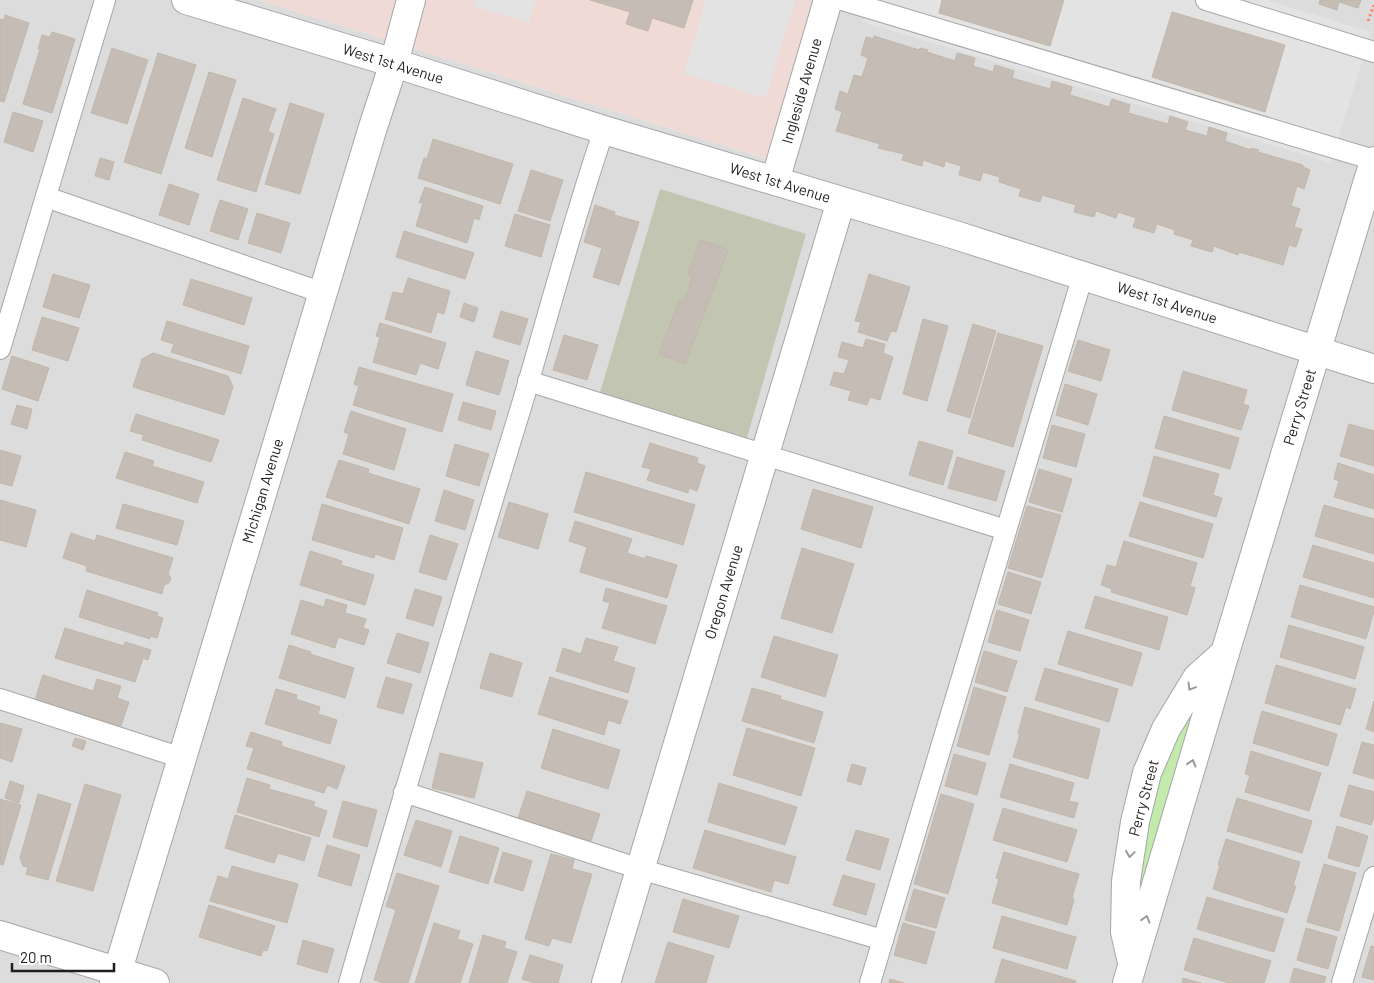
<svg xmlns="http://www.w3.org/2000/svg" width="1374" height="983" font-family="Barlow,sans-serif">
<rect width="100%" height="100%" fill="#f0eee6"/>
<polygon fill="#dddcdc" points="0,0 259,0 770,160 819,0 1374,0 1374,983 0,983"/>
<polygon fill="#f0dad5" points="259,0 819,0 770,160"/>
<polygon fill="#c2c5b1" points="660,189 806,234 744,448 597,403"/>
<polygon fill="#c2eaac" points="1225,653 1132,966 1147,773"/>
<g fill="#e3e3e3">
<polygon points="475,0 536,0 529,23 473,6"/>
<polygon points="706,0 795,0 766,98 684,74"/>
<polygon points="870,0 1266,0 1371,32 1331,163 863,22"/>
</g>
<g fill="#c5bdb5" stroke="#c2b6a8">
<polygon points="590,0 693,0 684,28 652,18 648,31 626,24 630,12"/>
<polygon points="942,0 1064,0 1050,46 939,13"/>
<polygon points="1320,0 1361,0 1358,8 1339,2 1337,10 1319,4"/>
<polygon points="1172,12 1285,45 1265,112 1152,77"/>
<polygon points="5,15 29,23 4,102 0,101 0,19 4,20"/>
<polygon points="52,32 75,39 52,113 23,104 40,49 38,49 42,35 50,37"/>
<polygon points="874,36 919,50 920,48 928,50 927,52 955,61 957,53 975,58 973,66 993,72 995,65 1014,71 1012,78 1050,89 1052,81 1072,87 1070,95 1109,107 1112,99 1130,105 1128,113 1168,124 1170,116 1188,122 1185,130 1207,136 1209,127 1227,133 1225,141 1251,150 1251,148 1259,150 1258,152 1303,165 1303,167 1310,170 1304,189 1297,186 1291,206 1300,209 1294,227 1302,229 1296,247 1289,245 1283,265 1239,252 1238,255 1214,246 1212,252 1191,246 1193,240 1174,234 1175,230 1157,224 1154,233 1133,227 1136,218 1118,212 1116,218 1096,211 1094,217 1074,212 1076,205 1042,195 1040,202 1019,196 1021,189 999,182 1000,177 983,172 980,181 959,175 961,166 945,161 944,167 923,160 922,166 902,160 904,154 878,148 880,144 836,131 842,112 835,109 840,91 848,94 854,75 862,77 868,58 861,55 866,37 874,39"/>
<polygon points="112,48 148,60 127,124 91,113"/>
<polygon points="158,53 196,65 161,174 124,162"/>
<polygon points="209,72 236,80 212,157 185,148"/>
<polygon points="243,98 276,109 268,131 274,134 256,192 217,180"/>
<polygon points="290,103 324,114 300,194 265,184"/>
<polygon points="13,112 43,121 33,152 4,142"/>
<polygon points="433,139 513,164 500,204 418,178 424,158 427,159"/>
<polygon points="100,158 114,162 109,180 95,176"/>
<polygon points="531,170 563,180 550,221 518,211"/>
<polygon points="169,184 199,194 189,225 159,215"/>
<polygon points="425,187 483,206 479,220 474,218 467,243 416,226 423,203 419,203"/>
<polygon points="220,200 248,209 238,240 210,231"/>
<polygon points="595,205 615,212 614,215 639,222 619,285 593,277 602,248 584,242"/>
<polygon points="257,213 290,223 281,253 248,243"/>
<polygon points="515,214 550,225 541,257 505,246"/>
<polygon points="404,231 474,253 465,279 396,257"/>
<polygon points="701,240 728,250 685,364 659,354 680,299 684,302 693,276 688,274"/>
<polygon points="53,274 90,285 79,318 43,307"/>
<polygon points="869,274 910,287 896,332 891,331 887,341 858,332 861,322 855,321"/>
<polygon points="408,278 450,291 444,314 437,312 431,333 385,319 393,292 403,294"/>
<polygon points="191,279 252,298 244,325 183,305"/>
<polygon points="464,303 478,308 474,322 460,317"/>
<polygon points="501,311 528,319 520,345 493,337"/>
<polygon points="42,317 79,328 68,361 32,350"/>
<polygon points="923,319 948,326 927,401 903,394"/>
<polygon points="167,321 249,346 241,374 171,352 174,344 161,340"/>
<polygon points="380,323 446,343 438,369 420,363 416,375 373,362 380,337 376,336"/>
<polygon points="973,324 996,331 970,418 947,411"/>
<polygon points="998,333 1043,346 1013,447 968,433"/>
<polygon points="564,335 598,345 587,380 553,370"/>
<polygon points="866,339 885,344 883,353 893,357 880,400 870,397 867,405 848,400 851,391 830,385 834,372 844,374 849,360 838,357 842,342 863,348"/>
<polygon points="1078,340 1110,350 1101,381 1068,371"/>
<polygon points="476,351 509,361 499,395 466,385"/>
<polygon points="153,353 228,376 233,387 224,415 133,387 142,359"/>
<polygon points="12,356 49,368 38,401 2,389"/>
<polygon points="359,367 453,394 442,432 353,405 359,386 354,384"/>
<polygon points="1183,371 1247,390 1243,404 1249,406 1241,430 1172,410"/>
<polygon points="1065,384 1097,394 1088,425 1056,415"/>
<polygon points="463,402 496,411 491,430 458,420"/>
<polygon points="17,405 32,409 27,429 11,424"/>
<polygon points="351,411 406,429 394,470 343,454 349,434 344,432"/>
<polygon points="136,414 219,440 211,462 142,440 144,435 130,431"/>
<polygon points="1164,416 1239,438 1230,469 1155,448"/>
<polygon points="1349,424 1374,431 1374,466 1340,456"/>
<polygon points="1052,425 1085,434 1076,467 1043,458"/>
<polygon points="919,441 953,451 943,485 909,475"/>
<polygon points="650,443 698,458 697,463 705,466 697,491 689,488 688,493 647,480 651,469 642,467"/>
<polygon points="455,444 489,454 479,486 446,476"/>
<polygon points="0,450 21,456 12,486 0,483"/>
<polygon points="125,452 154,461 152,466 204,482 197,503 116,478"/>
<polygon points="1154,456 1219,474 1213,495 1222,498 1216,517 1143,496"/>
<polygon points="957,457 1005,471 996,501 948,488"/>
<polygon points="339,460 369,469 368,473 420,489 409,524 326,497"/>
<polygon points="1338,463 1374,475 1374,509 1334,497 1339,481 1334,479"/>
<polygon points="1039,469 1072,479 1062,512 1029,502"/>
<polygon points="586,472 695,505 683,545 574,512"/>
<polygon points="813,489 873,507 861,548 801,529"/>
<polygon points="444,490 474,500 465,530 435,521"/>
<polygon points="0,500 36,510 26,547 0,540"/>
<polygon points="509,502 548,514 538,549 498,537"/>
<polygon points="1140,502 1213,524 1203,558 1129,536"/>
<polygon points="123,504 184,521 177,545 116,528"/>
<polygon points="322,504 403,528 394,560 375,554 374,558 312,540"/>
<polygon points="1324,505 1374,519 1374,554 1315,536"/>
<polygon points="1027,506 1061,515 1042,578 1008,568"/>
<polygon points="575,521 632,539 627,553 645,559 646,556 677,565 667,598 580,572 587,547 569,541"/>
<polygon points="71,533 95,541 97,535 173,558 168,574 171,578 169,583 164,585 162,594 86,571 87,566 63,558"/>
<polygon points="430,535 458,544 446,580 419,572"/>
<polygon points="1124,541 1197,563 1190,586 1195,588 1187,615 1111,592 1112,589 1101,585 1107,565 1116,567"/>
<polygon points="1313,545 1374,563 1374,598 1303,577"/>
<polygon points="802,548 854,564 832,633 781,618"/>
<polygon points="310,551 342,561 341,565 374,575 365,605 300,585"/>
<polygon points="1008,572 1041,582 1031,614 998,604"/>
<polygon points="1300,585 1374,607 1374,611 1366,639 1291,617"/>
<polygon points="606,588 667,606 655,644 602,628 610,603 603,601"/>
<polygon points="415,589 442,597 433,626 406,618"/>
<polygon points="87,590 158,613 157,616 163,618 157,638 150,636 150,639 79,617"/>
<polygon points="1095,596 1168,617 1159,650 1085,628"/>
<polygon points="326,599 347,605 345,613 366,619 363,628 369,630 364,645 338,637 335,648 291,634 301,600 324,607"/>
<polygon points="997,610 1029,620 1020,651 988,642"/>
<polygon points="1289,625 1364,647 1355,679 1280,657"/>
<polygon points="65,628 124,646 125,642 151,650 148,660 143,658 135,682 55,658"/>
<polygon points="1068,631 1142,653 1132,686 1058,664"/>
<polygon points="397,633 429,643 420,673 387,663"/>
<polygon points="774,636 838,655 825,697 761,677"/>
<polygon points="586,638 618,647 613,661 635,668 628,693 556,671 563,648 581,654"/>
<polygon points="289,645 311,652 310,654 354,668 345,698 279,678"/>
<polygon points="984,651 1017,661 1007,692 975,682"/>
<polygon points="490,653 522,663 512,697 480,688"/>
<polygon points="1276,665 1356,689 1350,709 1346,707 1340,725 1265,703"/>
<polygon points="1045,668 1118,689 1109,722 1035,700"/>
<polygon points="43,675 93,691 97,679 121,686 117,698 129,702 121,726 35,700"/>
<polygon points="386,677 412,684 403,714 377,707"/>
<polygon points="550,677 628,701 620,724 608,720 604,735 538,714"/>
<polygon points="974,687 1006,697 989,755 957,746"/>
<polygon points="752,688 781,696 780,699 823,712 814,743 742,721"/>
<polygon points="276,689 297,695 296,699 320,707 318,714 337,720 330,744 265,724"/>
<polygon points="1374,701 1374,732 1366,729"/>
<polygon points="1025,707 1100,729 1088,779 1013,757 1020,734 1018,733"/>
<polygon points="1262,711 1337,734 1328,766 1253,743"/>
<polygon points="0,723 22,729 12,762 0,758"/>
<polygon points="747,728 815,748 801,796 733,775"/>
<polygon points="553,729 620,750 608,789 541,768"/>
<polygon points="251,732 282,742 281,746 345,766 337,789 327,785 324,793 247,769 254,748 246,746"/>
<polygon points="75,738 86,741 83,750 72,746"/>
<polygon points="1362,742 1374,745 1374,779 1353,773"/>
<polygon points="1251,751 1321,773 1309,811 1245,792 1250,775 1245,774"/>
<polygon points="440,753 483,763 474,798 432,788"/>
<polygon points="954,754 986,763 977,795 945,786"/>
<polygon points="852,764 866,768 861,785 847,781"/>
<polygon points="1010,764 1074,783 1069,801 1078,803 1074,818 1000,797"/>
<polygon points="247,778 270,785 269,789 315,802 313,806 327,811 319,837 237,812"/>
<polygon points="10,781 24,786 19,803 5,798"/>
<polygon points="719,783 797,807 785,845 708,822"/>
<polygon points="85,784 121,795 93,891 56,881"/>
<polygon points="1349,785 1374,792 1374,817 1371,825 1340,816"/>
<polygon points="527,791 600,814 591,841 584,839 584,842 517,821"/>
<polygon points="38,794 71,804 48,880 26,874 28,867 23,866 20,858"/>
<polygon points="941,794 974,804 948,894 914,884"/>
<polygon points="1237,798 1312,821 1302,853 1227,831"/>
<polygon points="0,799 21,805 3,865 0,864"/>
<polygon points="343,801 377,810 367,847 333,837"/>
<polygon points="1003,808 1077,830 1067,862 993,840"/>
<polygon points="235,815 311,838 304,861 278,853 274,863 225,848"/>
<polygon points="416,820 452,831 441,867 404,855"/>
<polygon points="1337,826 1368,836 1359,867 1328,858"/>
<polygon points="705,830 796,857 788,884 774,880 771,892 693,868"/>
<polygon points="856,830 889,839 880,870 846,860"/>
<polygon points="460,836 499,848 488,884 449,872"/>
<polygon points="1226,839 1300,862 1293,886 1296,886 1287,913 1213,889 1220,865 1218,865"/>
<polygon points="327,845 360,855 351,886 318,876"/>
<polygon points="503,852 532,861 523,891 494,882"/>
<polygon points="1004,852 1079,874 1072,898 1074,899 1067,925 992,903 999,879 996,878"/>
<polygon points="551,854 574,860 572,869 592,874 571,943 552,938 549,946 525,939"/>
<polygon points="1324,864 1356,873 1339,931 1307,922"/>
<polygon points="232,866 298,884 287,923 210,901 218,876 228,879"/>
<polygon points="397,873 439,886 408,983 384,983 374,980 396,910 386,906"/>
<polygon points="843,875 875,884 866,915 833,905"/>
<polygon points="914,889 945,898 936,928 905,920"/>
<polygon points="1207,897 1284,919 1274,952 1197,929"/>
<polygon points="683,899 739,916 729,948 673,932"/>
<polygon points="209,905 275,926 267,951 263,950 261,956 199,937"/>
<polygon points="1002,916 1076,937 1067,969 993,948"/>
<polygon points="434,923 460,931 457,939 473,944 460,983 415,983"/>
<polygon points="903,923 935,932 926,964 894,955"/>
<polygon points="1306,928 1337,937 1328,969 1297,960"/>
<polygon points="483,935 506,942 504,948 517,952 507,983 469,983"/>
<polygon points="1194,938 1271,961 1264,983 1229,983 1184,970"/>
<polygon points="303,940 334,949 327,973 297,964"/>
<polygon points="668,942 714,956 706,983 655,983"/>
<polygon points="1371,946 1374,947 1374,980 1362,977"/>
<polygon points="530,955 563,965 558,983 535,983 522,979"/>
<polygon points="1002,959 1076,981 1075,983 995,983"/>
<polygon points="1294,968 1326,977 1324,983 1290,983"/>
<polygon points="1183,978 1193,981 1201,983 1182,983"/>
<polygon points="890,979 904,983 889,983"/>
</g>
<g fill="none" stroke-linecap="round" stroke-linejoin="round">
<defs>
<g id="service">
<polyline points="842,0 1374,160"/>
<polyline points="1206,0 1374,52"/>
<polyline points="46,197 323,293"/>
<polyline points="0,349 105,0"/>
<polyline points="528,381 1006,530"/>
<polyline points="0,699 182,758"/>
<polyline points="404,792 640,869 883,940"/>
<path d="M 349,983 C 405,789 463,597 522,404 C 549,313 573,220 604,130"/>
<polyline points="870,983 1083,275"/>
<polyline points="1342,983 1374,877"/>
</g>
<g id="minor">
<polyline points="186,0 394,63 604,130 952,234 1374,369"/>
<polyline points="775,181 828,0"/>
<polyline points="0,935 155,983"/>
<polyline points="1131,958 1125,932 1126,881 1135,822 1147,773 1166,729 1197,678 1225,653"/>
<polyline points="114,983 373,127 394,63 411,0"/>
<polyline points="606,983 841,201"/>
<polyline points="1127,983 1225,653 1374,161"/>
</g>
</defs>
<use href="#service" stroke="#a6a6a6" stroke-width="22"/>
<use href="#minor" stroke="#a6a6a6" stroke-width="30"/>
<polyline stroke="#f98d6d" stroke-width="3" stroke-dasharray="2.5 2.5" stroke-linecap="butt" points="1368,21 1374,5"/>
<use href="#service" stroke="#fff" stroke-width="20"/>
<use href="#minor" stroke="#fff" stroke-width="28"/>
</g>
<defs><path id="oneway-chevron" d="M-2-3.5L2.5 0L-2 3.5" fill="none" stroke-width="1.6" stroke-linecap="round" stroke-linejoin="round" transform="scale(1.25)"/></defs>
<g stroke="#9a9a9a">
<use href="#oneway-chevron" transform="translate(1191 687) rotate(121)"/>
<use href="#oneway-chevron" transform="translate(1192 763) rotate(-73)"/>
<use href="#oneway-chevron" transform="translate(1130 854) rotate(98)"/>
<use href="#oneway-chevron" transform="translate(1146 919) rotate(-73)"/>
</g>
<g text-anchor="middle" stroke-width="4.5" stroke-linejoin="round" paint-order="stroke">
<g font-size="15" fill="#1f1f1f" stroke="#fff">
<text transform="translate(393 64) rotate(17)" y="5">West 1st Avenue</text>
<text transform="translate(802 91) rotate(-74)" y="5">Ingleside Avenue</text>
<text transform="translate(780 183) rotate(17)" y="5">West 1st Avenue</text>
<text transform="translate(1167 303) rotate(18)" y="5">West 1st Avenue</text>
<text transform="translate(1300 407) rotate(-73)" y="5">Perry Street</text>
<text transform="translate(263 491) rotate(-73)" y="5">Michigan Avenue</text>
<text transform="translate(724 592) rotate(-73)" y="5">Oregon Avenue</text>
<text transform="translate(1144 798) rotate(-75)" y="5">Perry Street</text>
</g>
</g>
<path d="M12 963v8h102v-8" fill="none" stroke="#1f1f1f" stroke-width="2.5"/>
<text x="20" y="963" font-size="15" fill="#1f1f1f" stroke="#ffffff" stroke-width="4" paint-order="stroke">20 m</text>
</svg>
